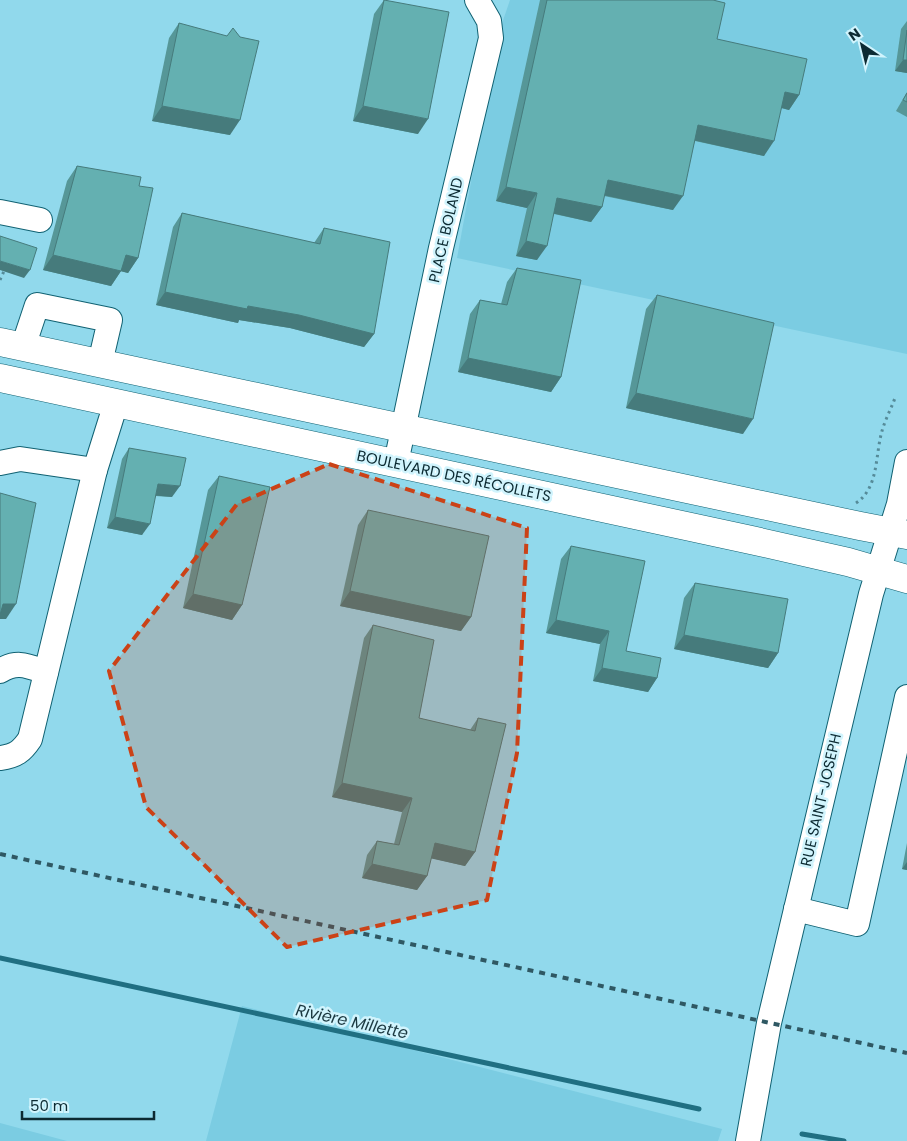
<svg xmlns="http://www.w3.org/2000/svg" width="907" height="1141" font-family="Poppins,sans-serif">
<rect width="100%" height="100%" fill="#91d9ec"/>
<g fill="#7bcce2">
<polygon points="510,0 907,0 907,354 457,258 498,35"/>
<polygon points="242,1006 722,1129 718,1141 206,1141"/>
<polygon points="0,1123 67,1141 0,1141"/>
</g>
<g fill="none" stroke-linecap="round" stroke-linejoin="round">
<g stroke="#206f82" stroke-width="5">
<polyline points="0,958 699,1109"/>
<polyline points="802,1134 844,1141"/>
</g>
<defs>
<g id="minor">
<polyline points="0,212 40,220"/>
<polyline points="23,347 37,305 110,320 100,363"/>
<polyline points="0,463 20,459 95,470"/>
<polyline points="396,463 441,248 491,38 489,21 477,0"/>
<path d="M 0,671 C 17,660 28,666 46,672"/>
<path d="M 0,758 C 16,756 22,751 30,739 L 95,470 L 116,403"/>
<polyline points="796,909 857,924 907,697"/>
<polyline points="748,1141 769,1023 871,594 899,504 907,462"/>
</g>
<g id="major">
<polyline points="0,342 860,526 907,535"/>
<polyline points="0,378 751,540 848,562 907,579"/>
</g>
</defs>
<use href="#minor" stroke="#106172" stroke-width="26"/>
<use href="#major" stroke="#106172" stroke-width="29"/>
<g stroke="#558b99" stroke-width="3" stroke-dasharray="2.5 4" stroke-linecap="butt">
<polyline points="0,280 4,271"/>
<path d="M 856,503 C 879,488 875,455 882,431 C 885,420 891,409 895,398"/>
</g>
<use href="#minor" stroke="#fff" stroke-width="24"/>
<use href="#major" stroke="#fff" stroke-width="28"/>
<polyline stroke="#2f5863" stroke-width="4" stroke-dasharray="6 6" stroke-linecap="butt" points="0,854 907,1053"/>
</g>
<g fill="#569798">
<polygon points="384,0 418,134 353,121 374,14"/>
<polygon points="540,0 713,0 717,39 799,95 789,110 781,108 764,156 695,141 673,210 604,196 602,207 591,222 554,214 537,260 516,256 527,208 496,201"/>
<polygon points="907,21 907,73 895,71 901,29"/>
<polygon points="179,23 230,135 152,121 169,38"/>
<polygon points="907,92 907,117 896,111"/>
<polygon points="77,166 139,186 138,258 128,273 121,271 111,286 43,270 67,181"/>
<polygon points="182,213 314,243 324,228 374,334 364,347 290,328 239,320 238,323 156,305 173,227"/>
<polygon points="517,268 561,377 551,392 458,372 470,314 480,300 501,304 507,282"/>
<polygon points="657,295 743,434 626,408 646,309"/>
<polygon points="129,448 172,497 155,496 142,535 107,528 122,459"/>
<polygon points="219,476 242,605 232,620 183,608 208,490"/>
<polygon points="368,510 471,617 461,631 340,606 358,525"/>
<polygon points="571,546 626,651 657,678 648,692 593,681 600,644 546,633 561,559"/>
<polygon points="695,583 778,653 768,668 674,649 684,598"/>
<polygon points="373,625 419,718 470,730 478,718 475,852 465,866 431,858 427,876 417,890 362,878 367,855 377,841 394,844 402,812 332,797 364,638"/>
<polygon points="907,843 907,870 902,869"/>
</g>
<g fill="#467b7c">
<polygon points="903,60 907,60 907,73 895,71"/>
<polygon points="785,92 799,95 789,110 775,106"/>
<polygon points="162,106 240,120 230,135 152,121"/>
<polygon points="363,106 428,119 418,134 353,121"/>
<polygon points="698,125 774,141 764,156 688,139"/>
<polygon points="608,180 683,196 673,210 598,194"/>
<polygon points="506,187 537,193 527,208 496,201"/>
<polygon points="557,198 602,207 591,222 547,212"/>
<polygon points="526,241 547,246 537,260 516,256"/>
<polygon points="53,255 121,271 111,286 43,270"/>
<polygon points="126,255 138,258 128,273 116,270"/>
<polygon points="0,261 30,270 24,278 0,270"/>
<polygon points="165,292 299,315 374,334 364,347 290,328 239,320 238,323 156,305"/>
<polygon points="468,358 561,377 551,392 458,372"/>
<polygon points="636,393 753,419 743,434 626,408"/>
<polygon points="158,484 180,486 172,497 150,495"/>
<polygon points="115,517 150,524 142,535 107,528"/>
<polygon points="350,591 471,617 461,631 340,606"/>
<polygon points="193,594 242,605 232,620 183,608"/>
<polygon points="3,604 16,604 6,619 0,619 0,609"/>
<polygon points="556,620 609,631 600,644 546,633"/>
<polygon points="684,635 778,653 768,668 674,649"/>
<polygon points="602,668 657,678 648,692 593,681"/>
<polygon points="342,783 412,798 402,812 332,797"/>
<polygon points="435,843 475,852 465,866 425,857"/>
<polygon points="907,862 907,870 902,869"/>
<polygon points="372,864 427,876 417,890 362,878"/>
</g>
<g fill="#64b0b1" stroke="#467b7c">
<polygon points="384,0 449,12 428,119 363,106"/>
<polygon points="547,0 713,0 725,3 717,39 807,59 799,95 785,92 774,141 698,125 683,196 608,180 602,207 557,198 547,246 526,241 537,193 506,187"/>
<polygon points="179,23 227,36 233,28 240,37 259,41 240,120 162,106"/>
<polygon points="907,30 907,60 903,60"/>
<polygon points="907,93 907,102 903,100"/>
<polygon points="77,166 141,177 139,186 153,188 138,258 126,255 121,271 53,255"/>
<polygon points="182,213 320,244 324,228 390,242 374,334 299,315 248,306 247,309 165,292"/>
<polygon points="0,236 37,248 30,270 0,261"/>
<polygon points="517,268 581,280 561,377 468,358 480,300 507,305"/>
<polygon points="657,295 774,323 753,419 636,393"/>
<polygon points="129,448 186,458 180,486 158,484 150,524 115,517"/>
<polygon points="219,476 270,487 242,605 193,594"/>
<polygon points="0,493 36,503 16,604 3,604 0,615"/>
<polygon points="368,510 489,536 471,617 350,591"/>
<polygon points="571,546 645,561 626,651 661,658 657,678 602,668 609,631 556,620"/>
<polygon points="695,583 788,599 778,653 684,635"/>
<polygon points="373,625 434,640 419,718 475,731 478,718 506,724 475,852 435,843 427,876 372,864 377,841 399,845 412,798 342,783"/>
</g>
<path fill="#cb4217" fill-opacity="0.2" stroke="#cb4217" stroke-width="4" stroke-dasharray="10 6" stroke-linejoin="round" d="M 329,464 L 527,528 L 517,753 L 487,900 L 287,947 L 146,807 L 109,671 L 237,504 Z"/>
<g text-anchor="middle" stroke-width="5" stroke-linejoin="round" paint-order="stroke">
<g font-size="15" fill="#0c2a32" stroke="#d1f4fd">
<text transform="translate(446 230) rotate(-77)" y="5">PLACE BOLAND</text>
<text transform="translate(454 476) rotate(12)" y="5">BOULEVARD DES RÉCOLLETS</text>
<text transform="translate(821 800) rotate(-77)" y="5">RUE SAINT-JOSEPH</text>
</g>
<g font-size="16" font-style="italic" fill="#1c3941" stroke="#d1f4fd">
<text transform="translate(352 1021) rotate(12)" y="6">Rivière Millette</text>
</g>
</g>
<g transform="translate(862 45) rotate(325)" stroke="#d1f4fd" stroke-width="4" paint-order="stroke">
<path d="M0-4L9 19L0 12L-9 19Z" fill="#0c2a32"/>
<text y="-8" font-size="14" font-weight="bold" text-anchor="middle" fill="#0c2a32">N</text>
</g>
<path d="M22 1111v8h132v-8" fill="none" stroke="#0c2a32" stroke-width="2.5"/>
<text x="30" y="1111" font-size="15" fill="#0c2a32" stroke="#d1f4fd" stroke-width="4" paint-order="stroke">50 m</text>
</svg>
